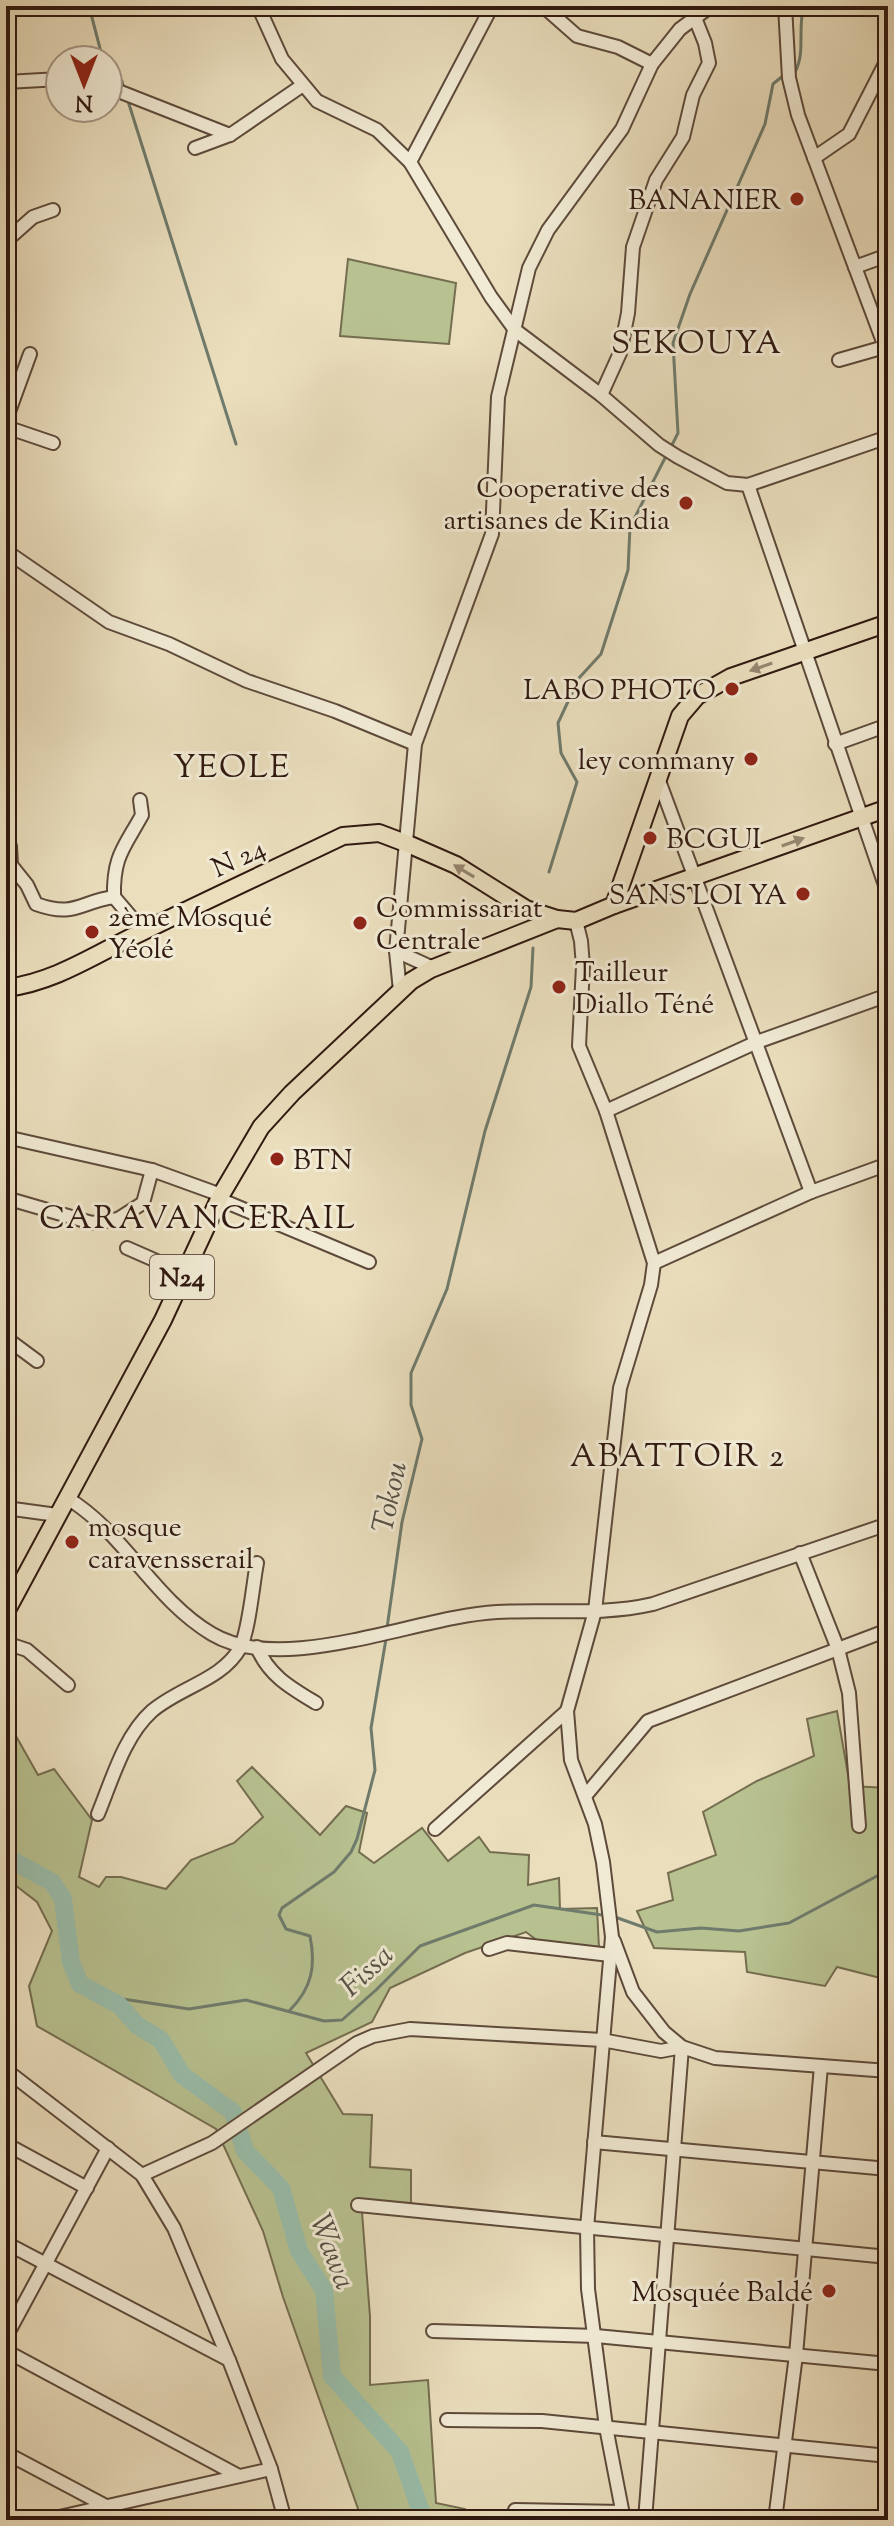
<svg xmlns="http://www.w3.org/2000/svg" width="894" height="2526" font-family="'Sorts Mill Goudy',serif">
<rect width="100%" height="100%" fill="#eadebd"/>
<filter id="stains"><feTurbulence type="fractalNoise" baseFrequency=".0025" numOctaves="4"/><feColorMatrix values="0 0 0 0 .2 0 0 0 0 .09 0 0 0 0 .02 0 0 0 .5 -.17"/></filter>
<radialGradient id="worn" r=".72"><stop offset=".6" stop-color="#630" stop-opacity="0"/><stop offset="1" stop-color="#630" stop-opacity=".3"/></radialGradient>
<g fill="#b8c190" stroke="#746d50" stroke-width="2">
<polygon points="348,259 456,283 449,344 340,336"/>
<polygon points="837,1711 850,1786 888,1788 888,1980 837,1967 825,1986 747,1972 745,1952 654,1948 637,1911 673,1900 668,1873 716,1855 703,1812 757,1781 814,1756 807,1719"/>
<polygon points="12,1729 38,1775 54,1769 92,1820 79,1877 99,1887 106,1877 121,1877 166,1889 191,1860 234,1843 263,1817 237,1781 252,1767 320,1835 346,1806 367,1813 359,1852 374,1863 422,1828 448,1861 479,1837 490,1852 529,1855 528,1885 559,1878 560,1909 597,1908 599,1948 538,1941 526,1932 465,1953 390,1988 372,2022 306,2053 343,2114 372,2115 370,2167 411,2170 411,2207 362,2212 370,2317 370,2385 428,2380 436,2503 465,2509 466,2520 362,2520 283,2297 263,2231 216,2129 37,2026 29,1986 52,1931 37,1902 6,1878 6,1733"/>
</g>
<g fill="none" stroke-linecap="round" stroke-linejoin="round">
<g stroke="#6f7b6c" stroke-width="3">
<polyline points="89,6 103,60"/>
<polyline points="108,72 122,81 124,89"/>
<path d="M 791,73 L 795,72 C 806,52 797,28 804,6"/>
<polyline points="128,101 236,444"/>
<polyline points="670,449 678,433 673,343 690,294 765,124 773,84 784,75"/>
<polyline points="549,872 577,782 561,753 558,723 579,678 601,654 628,570 630,527 666,456"/>
<polyline points="387,1628 402,1522 422,1439 411,1405 411,1373 447,1289 485,1131 531,987 533,948"/>
<polyline points="615,1917 657,1932 701,1928 739,1931 789,1923 877,1876 888,1874"/>
<polyline points="103,1996 189,2009 246,2000 324,2021 342,2020 376,1990 420,1946 534,1905 602,1915"/>
<path d="M 290,2010 C 312,1988 316,1966 310,1936 L 286,1929 L 279,1915 L 282,1908 L 334,1872 L 351,1852 L 357,1839 L 375,1770 L 371,1728 L 386,1639"/>
</g>
<polyline stroke="#99bdaa" stroke-width="18" points="6,1857 52,1882 63,1899 71,1962 80,1984 119,2005 137,2025 161,2040 182,2075 233,2112 245,2151 281,2188 299,2251 324,2290 332,2376 400,2452 424,2520"/>
<defs>
<g id="minor">
<polyline points="258,6 282,59 317,101 377,130 410,162 491,297 515,330 601,395 659,445 678,457 727,483 748,485 888,437"/>
<polyline points="543,6 577,36 618,47 652,64"/>
<polyline points="785,6 789,78 798,115 888,355"/>
<polyline points="6,82 60,79"/>
<polyline points="108,87 230,135"/>
<polyline points="195,148 230,135 303,85"/>
<polyline points="814,158 849,134 888,58"/>
<polyline points="410,162 492,6"/>
<polyline points="6,241 33,217 53,210"/>
<polyline points="855,267 888,255"/>
<polyline points="839,360 888,346"/>
<polyline points="601,395 620,353 628,313 633,247 656,180 683,137 693,95 709,63 705,43 695,18"/>
<polyline points="6,420 30,354"/>
<polyline points="6,427 53,443"/>
<polyline points="748,485 888,894"/>
<polyline points="6,551 109,622 169,644 247,681 335,711 415,744"/>
<polyline points="835,744 888,725"/>
<polyline points="658,778 811,1192"/>
<path d="M 6,843 L 10,846 L 11,865 L 27,885 L 36,904 C 75,918 79,902 114,897 L 143,931"/>
<path d="M 114,897 C 113,856 124,848 142,815 L 140,800"/>
<polyline points="576,921 581,941 583,966 579,1046 606,1111 654,1263 651,1285 620,1388 595,1611 567,1711 571,1760 595,1824 603,1862 612,1937 587,2228 588,2289 606,2427 624,2520"/>
<polyline points="396,951 433,968"/>
<polyline points="400,991 396,951 415,744 492,534 498,397 529,268 548,230 622,129 652,64 680,29 711,6"/>
<polyline points="606,1111 757,1042 888,995"/>
<polyline points="6,1137 152,1170 221,1195"/>
<polyline points="6,1198 92,1223 118,1219 143,1203 152,1170"/>
<polyline points="219,1199 369,1262"/>
<polyline points="127,1248 184,1273"/>
<polyline points="654,1263 811,1192 888,1164"/>
<polyline points="6,1338 37,1361"/>
<path d="M 67,1498 C 124,1532 153,1599 212,1634 C 284,1677 418,1616 497,1612 C 549,1609 601,1616 653,1604 L 888,1524"/>
<polyline points="6,1508 57,1515"/>
<polyline points="800,1553 838,1649 849,1693 859,1826"/>
<polyline points="6,1643 27,1650 68,1685"/>
<path d="M 257,1647 C 268,1675 291,1688 316,1703"/>
<polyline points="586,1795 648,1721 888,1630"/>
<path d="M 98,1814 C 112,1780 124,1736 152,1711 C 180,1687 222,1680 240,1648 C 249,1632 253,1583 257,1563"/>
<polyline points="435,1829 567,1711"/>
<polyline points="614,1941 633,1992 664,2032 682,2047 715,2058 888,2071"/>
<polyline points="489,1949 507,1943 610,1955"/>
<polyline points="6,2070 142,2175 174,2228 229,2360 271,2469 285,2520"/>
<polyline points="594,2142 888,2169"/>
<polyline points="6,2144 87,2188"/>
<polyline points="142,2175 212,2143 357,2043 373,2036 410,2029 602,2040 661,2051 682,2047 645,2520"/>
<polyline points="358,2205 888,2257"/>
<polyline points="6,2243 229,2360"/>
<polyline points="433,2331 596,2336 888,2364"/>
<polyline points="6,2337 108,2148"/>
<polyline points="6,2351 239,2476"/>
<polyline points="447,2420 542,2421 888,2456"/>
<polyline points="6,2453 106,2506"/>
<polyline points="515,2510 622,2512"/>
<polyline points="46,2520 271,2469"/>
<polyline points="775,2520 796,2355 821,2066"/>
</g>
<g id="major">
<polyline points="614,905 680,716 697,696 731,677 888,623"/>
<path d="M 6,988 C 56,982 97,953 142,932 C 209,899 276,868 343,836 L 379,833 L 408,844 L 456,865 L 526,909 L 557,919 L 576,921 L 614,905 L 888,808"/>
<polyline points="6,1612 163,1320 221,1195 261,1127 292,1093 411,981 431,969 557,919"/>
</g>
</defs>
<use href="#minor" stroke="#5e4a3b" stroke-width="16"/>
<use href="#major" stroke="#301910" stroke-width="20"/>
<use href="#minor" stroke="#f1ead4" stroke-width="12"/>
<use href="#major" stroke="#eadebd" stroke-width="16"/>
</g>
<defs><path id="oneway-solid" d="M-6-.8H1V-3.2L6.5 0L1 3.2V.8H-6Z" transform="scale(2)"/></defs>
<g fill="#96856f">
<use href="#oneway-solid" transform="translate(761 667) rotate(161)"/>
<use href="#oneway-solid" transform="translate(793 842) rotate(-20)"/>
<use href="#oneway-solid" transform="translate(464 871) rotate(-149)"/>
</g>
<g fill="#8f2418" stroke="#f1ead4" stroke-width="3">
<circle cx="797" cy="199" r="8"/>
<circle cx="686" cy="503" r="8"/>
<circle cx="732" cy="689" r="8"/>
<circle cx="751" cy="759" r="8"/>
<circle cx="650" cy="838" r="8"/>
<circle cx="803" cy="894" r="8"/>
<circle cx="360" cy="923" r="8"/>
<circle cx="92" cy="932" r="8"/>
<circle cx="559" cy="987" r="8"/>
<circle cx="277" cy="1159" r="8"/>
<circle cx="72" cy="1542" r="8"/>
<circle cx="829" cy="2291" r="8"/>
</g>
<g text-anchor="middle" stroke-width="6" stroke-linejoin="round" paint-order="stroke">
<rect fill="#f1ead4" stroke="#6a584b" stroke-width="2" x="150" y="1255" width="64" height="44" rx="6"/>
<g font-size="26" font-weight="bold" fill="#301910">
<text x="182" y="1286">N24</text>
</g>
<g font-size="28" fill="#301910" stroke="#f1ead4" text-anchor="end">
<text x="781" y="209">BANANIER</text>
<text x="670" y="497">Cooperative des<tspan x="670" dy="32">artisanes de Kindia</tspan></text>
<text x="716" y="699">LABO PHOTO</text>
<text x="735" y="769">ley commany</text>
<text x="666" y="848" text-anchor="start">BCGUI</text>
<text x="787" y="904">SANS LOI YA</text>
<text x="376" y="917" text-anchor="start">Commissariat<tspan x="376" dy="32">Centrale</tspan></text>
<text x="108" y="926" text-anchor="start">2ème Mosqué<tspan x="108" dy="32">Yéolé</tspan></text>
<text x="575" y="981" text-anchor="start">Tailleur<tspan x="575" dy="32">Diallo Téné</tspan></text>
<text x="293" y="1169" text-anchor="start">BTN</text>
<text x="88" y="1536" text-anchor="start">mosque<tspan x="88" dy="32">caravensserail</tspan></text>
<text x="813" y="2301">Mosquée Baldé</text>
</g>
<g font-size="28" fill="#301910" stroke="#f1ead4">
<text transform="translate(238 857) rotate(-25)" y="10">N 24</text>
</g>
<g font-size="30" font-style="italic" fill="#555246" stroke="#f1ead4">
<text transform="translate(389 1497) rotate(-78)" y="10">Tokou</text>
<text transform="translate(366 1970) rotate(-43)" y="10">Fissa</text>
<text transform="translate(333 2251) rotate(69)" y="10">Wawa</text>
</g>
<g font-size="32" letter-spacing="2" fill="#301910" stroke="#f1ead4">
<text x="697" y="353">SEKOUYA</text>
<text x="232" y="777">YEOLE</text>
<text x="198" y="1228">CARAVANCERAIL</text>
<text x="678" y="1466">ABATTOIR 2</text>
</g>
</g>
<rect width="894" height="2526" fill="none" stroke="#eadebd" stroke-width="32"/>
<rect x="8" y="8" width="878" height="2510" fill="none" stroke="#301910" stroke-width="4"/>
<rect x="16" y="16" width="862" height="2494" fill="none" stroke="#301910" stroke-width="2"/>
<g transform="translate(84 84) rotate(180)"><circle r="38" fill="#f1ead4" stroke="#a49686" stroke-width="2"/>
<path d="M0-6L14 30L0 20L-14 30Z" fill="#8f2418"/>
<text y="-12" font-size="22" font-weight="bold" text-anchor="middle" fill="#301910">N</text>
</g>
<rect width="100%" height="100%" filter="url(#stains)"/>
<rect width="100%" height="100%" fill="url(#worn)"/>
</svg>
